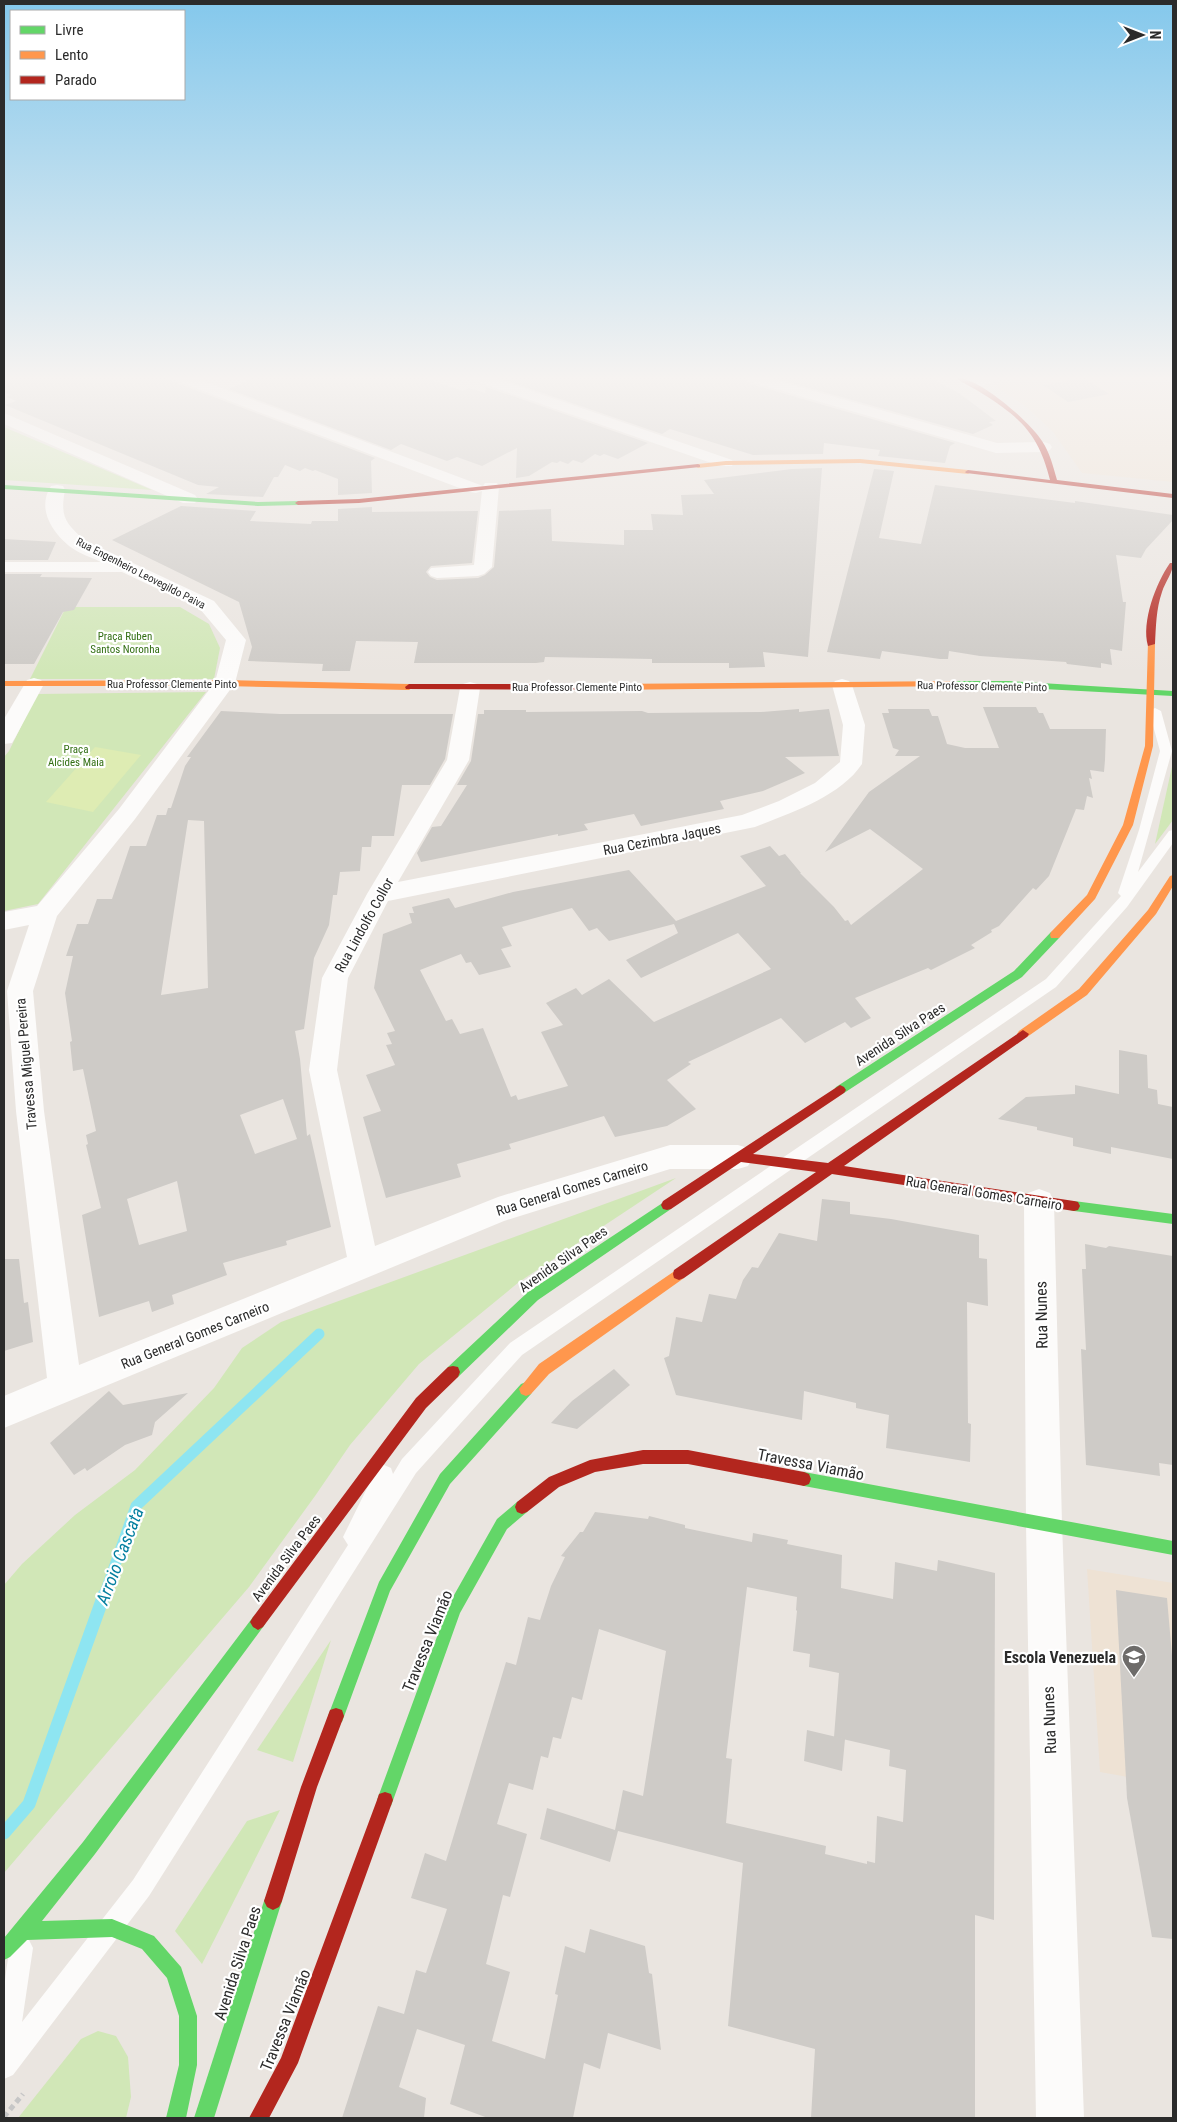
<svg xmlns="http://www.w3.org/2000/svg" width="1177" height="2122" font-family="'Roboto Condensed',sans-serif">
<rect width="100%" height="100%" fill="#eae5e0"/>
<g fill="#eee2d4">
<polygon points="1026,378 1161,378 1173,385 1173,482 1082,473 1053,432 1024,405 995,386"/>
<polygon points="1087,1569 1173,1583 1173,1785 1100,1772"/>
</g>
<g fill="#d1e7b7">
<polygon points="4,427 152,490 4,480"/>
<polygon points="66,607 180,607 209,624 220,648 214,679 30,679"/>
<polygon points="206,692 38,904 4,911 4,757 9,751 37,694"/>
<polygon points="1173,762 1173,820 1155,844"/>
<polygon points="676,1178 519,1282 419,1364 350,1445 315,1496 249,1587 4,1873 4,1585 22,1564 75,1515 135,1470 214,1388 242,1348 281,1322"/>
<polygon points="331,1640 293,1762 257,1750"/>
<polygon points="280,1810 202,1964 175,1931 247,1821"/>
<polygon points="98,2031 116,2036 128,2057 131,2097 126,2118 18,2118 81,2039"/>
</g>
<polygon fill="#deecb3" points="95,747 141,755 93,812 46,802"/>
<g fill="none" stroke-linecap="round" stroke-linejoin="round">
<polyline stroke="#8ee5f1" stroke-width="11" points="104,1596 136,1506 319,1334"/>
<polyline stroke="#8ee5f1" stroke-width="13" points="4,1833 29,1804 104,1595"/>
</g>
<g fill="#cecbc7" fill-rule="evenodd">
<polygon points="4,378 163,378 375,458 371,461 372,493 338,495 338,479 315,470 313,471 305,468 300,471 285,465 278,477 274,477 263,497 206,494 219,487 198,485 5,405 16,401 7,397 11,395 4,392"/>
<polygon points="254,378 424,378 463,391 469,388 485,393 486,387 648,443 618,459 604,454 600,456 595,454 582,463 573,460 568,464 560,461 557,463 552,462 529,476 516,478 517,448 482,466 457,457 447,461 401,444 391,450 229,389"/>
<polygon points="499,378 744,378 747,383 955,443 950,446 945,463 878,456 880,450 824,443 823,454 753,455 670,429 662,434"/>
<polygon points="774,378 930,378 959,393 996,421 989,422 993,425 973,434"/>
<polygon points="1084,378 1109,394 1068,402 1043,385"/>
<polygon points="822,468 808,657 763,652 765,667 729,668 729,663 652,663 652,659 545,657 544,662 536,663 414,663 418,642 356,641 350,671 322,671 323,664 248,661 252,647 239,602 112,540 181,506 256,511 250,521 311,524 312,521 338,521 338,509 372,507 372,512 478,511 472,563 431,566 426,572 430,577 437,580 478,578 485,575 494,567 499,511 551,509 552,541 624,545 624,530 653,530 651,514 683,515 681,495 714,494 704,480 792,469"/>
<polygon points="874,469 894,471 879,538 921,544 935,485 1075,503 1075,501 1173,515 1173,520 1146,549 1141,558 1116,555 1123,602 1126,602 1122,651 1110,649 1112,665 1101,663 1101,668 1067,664 1066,662 980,656 949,651 948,659 940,659 882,651 880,659 827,652"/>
<polygon points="4,539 56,542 48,560 4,560"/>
<polygon points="4,574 42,574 40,577 92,578 74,610 63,612 34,664 4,664"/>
<path d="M 983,707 L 1036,707 L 1039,713 L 1043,713 L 1050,729 L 1106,729 L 1105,760 L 1104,772 L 1090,770 L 1092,779 L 1089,778 L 1093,798 L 1087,796 L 1084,810 L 1076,809 L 1049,876 L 1036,890 L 1033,888 L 999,926 L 991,930 L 992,932 L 971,945 L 975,948 L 931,970 L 928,968 L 855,998 L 871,1018 L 851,1028 L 845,1022 L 805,1043 L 781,1018 L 688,1062 L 691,1064 L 667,1080 L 696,1109 L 667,1126 L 615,1137 L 604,1116 L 509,1144 L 511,1149 L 457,1164 L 461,1177 L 386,1198 L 363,1117 L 381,1111 L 366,1075 L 395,1065 L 386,1045 L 392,1044 L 387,1033 L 395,1031 L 374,988 L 383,934 L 412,923 L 409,913 L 414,913 L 412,907 L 449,898 L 455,908 L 513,892 L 629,870 L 676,921 L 766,886 L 740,856 L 770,846 L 779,856 L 785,854 L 801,873 L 800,873 L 834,907 L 845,921 L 848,920 L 851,925 L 923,869 L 870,829 L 825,852 L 869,792 L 920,756 L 895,756 L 899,750 L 893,748 L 882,713 L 889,713 L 888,709 L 929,709 L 932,716 L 938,716 L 947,744 L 965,748 L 999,748 ZM 572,908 L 589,931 L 597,928 L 609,941 L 674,924 L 678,933 L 626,960 L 641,978 L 738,933 L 771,969 L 654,1022 L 609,979 L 582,995 L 576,988 L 546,1003 L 563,1025 L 541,1032 L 568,1086 L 518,1100 L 516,1095 L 511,1097 L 483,1028 L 460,1034 L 452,1019 L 446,1021 L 420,970 L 461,954 L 466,963 L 471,962 L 479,975 L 511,967 L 501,949 L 512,946 L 502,927 Z"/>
<polygon points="799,709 799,712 829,709 839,756 785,757 805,773 763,791 720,801 724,809 641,826 634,814 584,824 588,830 558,836 558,834 421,862 417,853 432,827 441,826 467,785 457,785 471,761 478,714 484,714 484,710 526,710 526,712 642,711 648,713 761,712"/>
<path d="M 221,711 L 280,714 L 453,714 L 445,759 L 430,785 L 402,785 L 394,836 L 372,836 L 371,847 L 362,847 L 360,871 L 340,872 L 337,895 L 333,895 L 329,925 L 314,958 L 304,1029 L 295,1031 L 300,1059 L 307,1136 L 310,1134 L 331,1227 L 286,1241 L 287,1245 L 223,1263 L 227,1275 L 172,1295 L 174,1304 L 152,1312 L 149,1301 L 99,1317 L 82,1215 L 101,1208 L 86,1145 L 88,1144 L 86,1135 L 96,1131 L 83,1069 L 73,1071 L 70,1042 L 72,1041 L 65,993 L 73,956 L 66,956 L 77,924 L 88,924 L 97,899 L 112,899 L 130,846 L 146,846 L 157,815 L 166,815 L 168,808 L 171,808 L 185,766 L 191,757 L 187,757 ZM 188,820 L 204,821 L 208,988 L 161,995 ZM 283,1099 L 297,1139 L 255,1154 L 240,1115 ZM 177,1181 L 187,1231 L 139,1245 L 127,1199 Z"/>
<polygon points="1119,1050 1147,1055 1148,1088 1157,1090 1158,1104 1173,1107 1173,1159 1111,1147 1111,1154 1073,1146 1073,1138 1037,1130 1037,1127 998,1119 1026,1097 1075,1094 1075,1085 1119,1094"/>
<polygon points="822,1199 850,1202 850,1214 891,1219 979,1235 979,1258 987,1259 988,1306 967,1302 968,1423 971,1424 970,1462 886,1448 889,1415 856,1408 856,1403 804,1391 802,1420 676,1395 664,1358 669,1356 676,1317 702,1322 709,1294 736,1299 743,1280 752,1267 758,1268 779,1233 817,1241"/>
<polygon points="1085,1244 1106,1248 1109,1246 1173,1256 1173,1465 1159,1463 1160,1476 1086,1465 1081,1349 1086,1350 1082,1269 1086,1269"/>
<polygon points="4,1259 19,1259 24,1303 28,1302 33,1342 4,1351"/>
<polygon points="614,1369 630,1385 577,1429 551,1423 572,1401"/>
<polygon points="109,1391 123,1405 188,1393 155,1422 152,1435 125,1445 87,1471 85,1468 74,1475 50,1443"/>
<path d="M 595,1512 L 648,1519 L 649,1516 L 685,1525 L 685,1528 L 752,1542 L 753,1533 L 788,1540 L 787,1544 L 842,1555 L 841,1588 L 893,1599 L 895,1562 L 937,1571 L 938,1560 L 995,1573 L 994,1920 L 975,1915 L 975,2118 L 811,2118 L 815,2049 L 728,2026 L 743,1863 L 618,1831 L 610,1862 L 540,1839 L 547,1808 L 615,1830 L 623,1790 L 643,1796 L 666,1651 L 599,1629 L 582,1700 L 572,1697 L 561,1739 L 553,1737 L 548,1758 L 541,1756 L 533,1790 L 509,1783 L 497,1824 L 527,1834 L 510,1897 L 503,1895 L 486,1964 L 510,1972 L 492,2041 L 545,2059 L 558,1995 L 555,1994 L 565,1946 L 585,1953 L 590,1929 L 645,1946 L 649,1973 L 652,1974 L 661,2050 L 608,2033 L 600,2069 L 584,2063 L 573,2118 L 488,2118 L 450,2104 L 465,2045 L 417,2029 L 399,2087 L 426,2098 L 424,2118 L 342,2118 L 378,2006 L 404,2014 L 416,1970 L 426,1973 L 447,1909 L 411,1898 L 425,1853 L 446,1861 L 506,1662 L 516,1665 L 528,1617 L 540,1620 L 551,1586 L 565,1557 L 561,1556 L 580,1532 L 583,1532 ZM 747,1587 L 797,1597 L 796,1610 L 797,1611 L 793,1651 L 810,1654 L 809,1667 L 839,1673 L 834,1737 L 890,1750 L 889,1766 L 906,1770 L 903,1822 L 877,1816 L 875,1863 L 867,1861 L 867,1864 L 825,1854 L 826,1846 L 726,1823 L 732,1759 L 726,1758 Z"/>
<polygon points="1116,1590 1167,1598 1173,1667 1173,1939 1152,1937 1127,1798"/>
<polygon points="807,1730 845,1739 842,1771 804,1761"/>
</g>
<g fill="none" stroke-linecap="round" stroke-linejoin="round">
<polyline stroke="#c6c6c6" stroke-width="5" stroke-dasharray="5.5 4" stroke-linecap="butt" points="4,2117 23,2094"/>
<path fill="#fcfbfa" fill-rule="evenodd" d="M 1155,708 L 1161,711 L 1172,751 L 1138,872 L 1169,831 L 1173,830 L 1173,843 L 1127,907 L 1056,987 L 522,1355 L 416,1473 L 149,1896 L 13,2075 L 4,2079 C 4,2038 0,1976 13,1940 L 21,1936 L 29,1940 L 33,1948 L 22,2022 L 133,1880 L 348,1545 L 343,1537 L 377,1468 L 384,1465 L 391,1468 L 393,1474 L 402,1459 L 510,1343 L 1046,979 L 1121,896 L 1118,893 L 1139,830 L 1160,751 L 1149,711 Z"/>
<g fill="#fcfbfa" fill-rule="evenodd">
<polygon points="175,378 195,378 483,486 485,483 497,483 499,487 492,567 484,574 478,576 437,578 431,576 428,572 431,568 474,565 482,491 476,493 470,492 177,381"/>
<polygon points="473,378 494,378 732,460 734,463 732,466 720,466 475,381"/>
<polygon points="746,378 768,378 997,443 1044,442 1050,444 1052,447 1050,450 1044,452 996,453 748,381"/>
<path d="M 973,378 L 998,378 L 996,381 C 986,384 975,389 965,386 L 963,383 L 965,380 Z"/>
<polygon points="4,413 195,495 198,499 195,503 183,503 4,424"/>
<path d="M 57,485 L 63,486 L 65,490 C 60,517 65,522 84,540 L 214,601 L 246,640 L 235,683 L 135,819 L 57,916 L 33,991 L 44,1111 L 79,1365 L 347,1257 L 309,1070 L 322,978 L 367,894 L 447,760 L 460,688 L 463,684 L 470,682 L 477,684 L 480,688 L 469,760 L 398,882 L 742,815 L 779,801 L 815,783 L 840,762 L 843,725 L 832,685 L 835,681 L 842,679 L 849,681 L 852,685 L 865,725 L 862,764 C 840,797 790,813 755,827 L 388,901 L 348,978 L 337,1070 L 375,1246 L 498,1197 L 670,1145 L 738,1145 L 748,1148 L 753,1157 L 748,1166 L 738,1169 L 670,1169 L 504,1221 L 4,1428 L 4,1396 L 47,1378 L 16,1111 L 7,991 L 29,925 L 4,930 L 4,912 L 37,906 L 119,809 L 215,682 L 226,640 L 200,609 L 122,572 L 4,572 L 4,562 L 101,562 C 91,557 80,554 72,548 C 53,534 36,509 51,486 Z"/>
<polygon points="34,678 41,680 44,684 15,738 12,743 4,744 4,719 27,680"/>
<polygon points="1039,1189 1050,1193 1054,1202 1062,1524 1084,2118 1036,2118 1026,1524 1024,1202 1028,1193"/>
</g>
<g fill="#63d668" fill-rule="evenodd">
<polygon points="4,485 258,502 298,501 301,503 298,505 258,506 4,489"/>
<polygon points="954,681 1008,681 1173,691 1173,696 1008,687 951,686 951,682"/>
<polygon points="1055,931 1059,932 1060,935 1059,938 1022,977 844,1093 836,1093 834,1090 836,1087 1014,971 1051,932"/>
<polygon points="667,1200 671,1201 673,1205 671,1209 538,1300 458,1377 453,1378 448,1377 446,1372 448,1367 528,1292"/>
<polygon points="1074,1201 1173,1214 1173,1224 1074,1211 1070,1210 1068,1206 1070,1202"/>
<polygon points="526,1382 531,1384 533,1389 531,1394 450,1484 390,1591 342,1722 336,1724 330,1722 328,1716 379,1582 440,1474 521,1384"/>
<polygon points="804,1472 1173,1541 1173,1555 804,1486 799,1484 797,1479 799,1474"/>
<polygon points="522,1500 527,1502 529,1507 527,1512 507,1529 460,1613 391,1806 385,1808 379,1806 377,1800 449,1604 497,1519 517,1502"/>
<polygon points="258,1614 263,1617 266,1622 263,1627 95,1854 42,1921 112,1919 154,1936 181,1967 197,2016 197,2065 186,2118 166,2118 179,2065 179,2016 167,1978 142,1949 112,1937 27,1940 10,1957 4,1960 4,1938 83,1842 253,1617"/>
<polygon points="273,1892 279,1895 282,1901 214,2118 194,2118 264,1901 267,1895"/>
</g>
<g fill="#ff974d" fill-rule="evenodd">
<polygon points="860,459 968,470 971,472 968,474 860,463 726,465 698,468 695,466 698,464 726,461"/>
<polygon points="1148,642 1155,644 1153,746 1133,825 1095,899 1059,938 1051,938 1050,935 1051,932 1087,895 1123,825 1145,746"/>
<polygon points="225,680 409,684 413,687 409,690 225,686 4,686 4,681"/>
<polygon points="954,681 957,682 957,686 605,690 601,687 605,684"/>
<polygon points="1173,875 1173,886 1156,914 1087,995 1027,1037 1019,1037 1017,1034 1019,1031 1079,989 1148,910 1170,876"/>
<polygon points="679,1268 684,1270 685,1274 684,1278 549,1374 531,1394 526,1396 521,1394 519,1389 539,1364"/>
</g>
<g fill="#b3261e" fill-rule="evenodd">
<path d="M 956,378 C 978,376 1030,422 1042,441 C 1050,453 1053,466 1057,480 L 1173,494 L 1173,498 L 966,473 L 965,472 L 968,470 L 1050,480 C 1039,435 1021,418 983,394 C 974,388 964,384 956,378 Z"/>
<polygon points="698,464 700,465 700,467 359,503 298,505 295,503 298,501 359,499"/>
<path d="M 1170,563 L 1173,563 C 1173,573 1165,582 1162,592 C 1156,609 1156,627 1155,644 L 1148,646 C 1141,622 1156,583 1170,563 Z"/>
<polygon points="409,684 605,684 609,687 605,690 406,689 405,687"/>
<polygon points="1023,1030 1029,1034 1027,1037 844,1166 1074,1201 1078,1202 1080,1206 1078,1210 1074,1211 832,1174 684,1278 679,1280 674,1278 673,1274 674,1270 816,1172 741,1162 671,1209 667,1210 663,1209 661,1205 663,1201 840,1085 844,1087 846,1090 844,1093 753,1154 828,1163"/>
<polygon points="453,1366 458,1367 460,1372 458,1377 426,1408 263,1627 258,1630 253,1627 250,1622 253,1617 416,1398 448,1367"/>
<polygon points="643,1450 688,1450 804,1472 809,1474 811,1479 809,1484 804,1486 688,1464 643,1464 595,1472 559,1487 527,1512 522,1514 517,1512 515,1507 517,1502 549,1477 590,1460"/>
<polygon points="336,1708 342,1710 344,1716 317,1787 282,1901 279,1907 273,1910 267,1907 264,1901 301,1787 330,1710"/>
<polygon points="385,1792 391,1794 393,1800 298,2063 269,2118 249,2118 281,2058 377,1800 379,1794"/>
</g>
</g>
<linearGradient id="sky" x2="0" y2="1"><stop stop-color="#84c8ec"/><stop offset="0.56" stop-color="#f6f3f1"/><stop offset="1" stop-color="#f6f3f1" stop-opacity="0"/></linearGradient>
<rect width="1177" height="675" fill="url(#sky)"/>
<defs>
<symbol id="school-pin" viewBox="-11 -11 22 30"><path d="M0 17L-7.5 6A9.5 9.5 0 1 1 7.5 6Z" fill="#6e6c6a" stroke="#fff"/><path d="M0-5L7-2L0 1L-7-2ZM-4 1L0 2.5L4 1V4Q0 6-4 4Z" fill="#fff"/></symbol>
</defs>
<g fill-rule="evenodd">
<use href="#school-pin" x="1120" y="1643" width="28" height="38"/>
</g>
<g text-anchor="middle" stroke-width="4.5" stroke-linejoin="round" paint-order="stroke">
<g font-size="11" fill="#2b2b2b" stroke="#fff">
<text transform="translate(141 573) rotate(27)" y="4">Rua Engenheiro Leovegildo Paiva</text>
<text x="172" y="688">Rua Professor Clemente Pinto</text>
<text transform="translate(982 686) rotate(1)" y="4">Rua Professor Clemente Pinto</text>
<text x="577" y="691">Rua Professor Clemente Pinto</text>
</g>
<g font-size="11" fill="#336f14" stroke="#fff">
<text x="125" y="640">Praça Ruben<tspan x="125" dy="13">Santos Noronha</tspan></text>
<text x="76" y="753">Praça<tspan x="76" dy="13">Alcides Maia</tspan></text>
</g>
<g font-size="14" fill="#2b2b2b" stroke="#fff">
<text transform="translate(662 839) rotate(-11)" y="5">Rua Cezimbra Jaques</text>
<text transform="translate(364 925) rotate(-61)" y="5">Rua Lindolfo Collor</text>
<text transform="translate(900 1034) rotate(-33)" y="5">Avenida Silva Paes</text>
<text transform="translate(26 1064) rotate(-95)" y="5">Travessa Miguel Pereira</text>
<text transform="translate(572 1188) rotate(-17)" y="5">Rua General Gomes Carneiro</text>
<text transform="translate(984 1193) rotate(9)" y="5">Rua General Gomes Carneiro</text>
<text transform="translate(563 1259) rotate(-35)" y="5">Avenida Silva Paes</text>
<text transform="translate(195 1335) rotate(-22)" y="5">Rua General Gomes Carneiro</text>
<text transform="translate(286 1558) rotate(-53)" y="5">Avenida Silva Paes</text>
</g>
<g font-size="16" fill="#2b2b2b" stroke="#fff">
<text transform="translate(1041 1315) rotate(-91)" y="6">Rua Nunes</text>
<text transform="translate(811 1464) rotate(11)" y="6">Travessa Viamão</text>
<text transform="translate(427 1641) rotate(-68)" y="6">Travessa Viamão</text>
<text transform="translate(1049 1720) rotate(-92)" y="6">Rua Nunes</text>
<text transform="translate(237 1963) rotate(-72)" y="6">Avenida Silva Paes</text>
<text transform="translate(285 2020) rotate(-68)" y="6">Travessa Viamão</text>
</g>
<g font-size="16" font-weight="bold" fill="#2b2b2b" stroke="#fff" text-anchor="end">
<text x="1116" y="1663">Escola Venezuela</text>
</g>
<g font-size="18" font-style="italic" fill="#047fa0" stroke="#fff">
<text transform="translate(120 1556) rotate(-69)" y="6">Arroio Cascata</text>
</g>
</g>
<rect width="1177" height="2122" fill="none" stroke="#2b2b2b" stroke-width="10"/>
<rect x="10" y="10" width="175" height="90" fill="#ffffff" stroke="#aaaaaa"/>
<rect x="20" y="26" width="25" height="8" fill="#63d668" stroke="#aaaaaa"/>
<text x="55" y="35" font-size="15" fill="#2b2b2b">Livre</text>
<rect x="20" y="51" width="25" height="8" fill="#ff974d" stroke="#aaaaaa"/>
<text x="55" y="60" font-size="15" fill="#2b2b2b">Lento</text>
<rect x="20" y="76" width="25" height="8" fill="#b3261e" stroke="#aaaaaa"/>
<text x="55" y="85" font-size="15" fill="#2b2b2b">Parado</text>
<g transform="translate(1142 35) rotate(90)" stroke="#ffffff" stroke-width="4" paint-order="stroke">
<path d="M0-4L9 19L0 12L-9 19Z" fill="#2b2b2b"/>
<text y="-8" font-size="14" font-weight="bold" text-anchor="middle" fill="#2b2b2b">N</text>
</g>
</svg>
